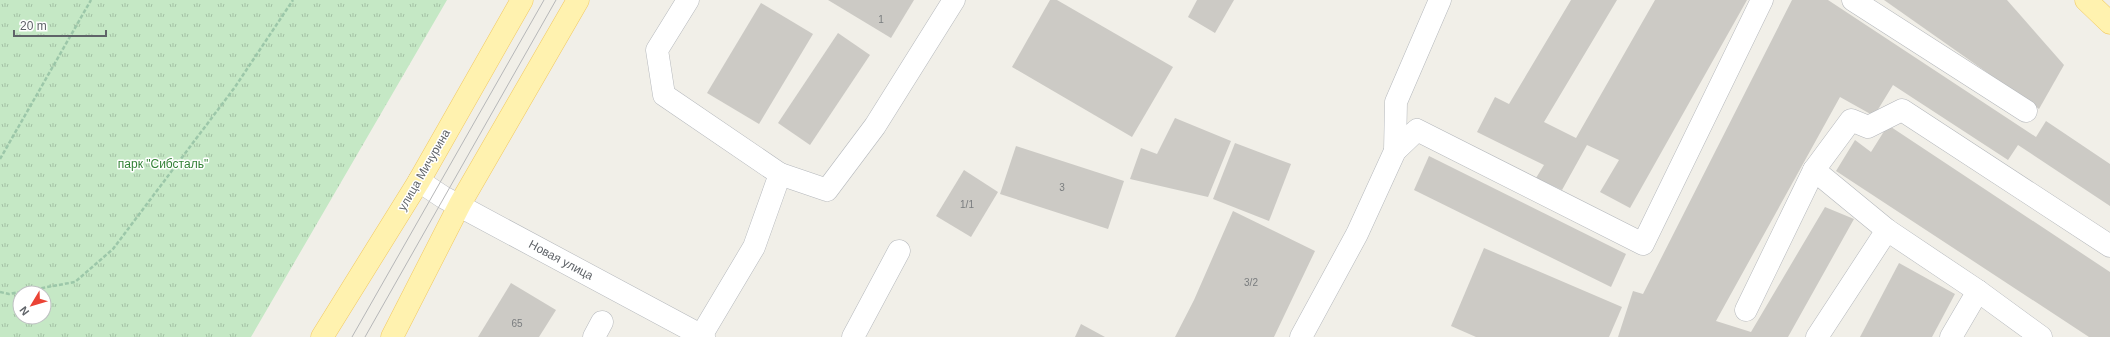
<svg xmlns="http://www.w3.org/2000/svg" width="2110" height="337" font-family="Arial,sans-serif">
<defs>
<pattern id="park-tufts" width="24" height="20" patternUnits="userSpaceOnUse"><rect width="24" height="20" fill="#c5e8c5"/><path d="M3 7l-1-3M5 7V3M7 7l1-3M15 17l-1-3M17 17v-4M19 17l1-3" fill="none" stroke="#a3c0a4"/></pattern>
</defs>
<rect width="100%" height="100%" fill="#f1efe8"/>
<path fill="url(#park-tufts)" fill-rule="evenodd" d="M 0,0 L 447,0 L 251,337 L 0,337 ZM 20,293 L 44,293 L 44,317 L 20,317 Z"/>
<g fill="#cccac5">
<polygon points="828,0 914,0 891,38"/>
<polygon points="1050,0 1057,0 1173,67 1132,137 1012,67"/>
<polygon points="1197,0 1234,0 1215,33 1188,17"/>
<polygon points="1571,0 1617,0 1544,122 1576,138 1655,0 1747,0 1630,208 1600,192 1619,160 1587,145 1562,190 1536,178 1544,165 1477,132 1495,97 1509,104"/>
<polygon points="1792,0 1828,0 2036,137 2046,121 2110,164 2110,206 2018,145 2008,160 1893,85 1874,116 1840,97 1716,321 1751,332 1825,207 1854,219 1788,337 1618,337 1633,291 1643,294"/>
<polygon points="1884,0 2007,0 2064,65 2039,109"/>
<polygon points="761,3 813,34 759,124 707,93"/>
<polygon points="838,33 870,55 810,145 778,123"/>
<polygon points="1175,118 1231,141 1208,197 1130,179 1141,148 1157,154"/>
<polygon points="1888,125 2110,272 2110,337 2089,337 1836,171 1855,140 1871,152"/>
<polygon points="1235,143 1291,164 1269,221 1213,199"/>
<polygon points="1016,146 1124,181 1108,229 1000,194"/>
<polygon points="1429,156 1626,254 1611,287 1414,190"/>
<polygon points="964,170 998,192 971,237 936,216"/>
<polygon points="1233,211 1315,251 1274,337 1175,337 1194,300"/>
<polygon points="1484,248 1622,307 1609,337 1476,337 1451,326"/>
<polygon points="1899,263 1955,294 1932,337 1860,337"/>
<polygon points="511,283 556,310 539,337 478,337"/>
<polygon points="1081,324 1105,337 1075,337"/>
</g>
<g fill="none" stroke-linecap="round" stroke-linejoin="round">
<defs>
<g id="minor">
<polyline points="688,0 657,50 664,95 780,174 754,247 701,336"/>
<polyline points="1853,0 2026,111"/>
<polyline points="1395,151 1417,130 1643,244 1762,0"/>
<polyline points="780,174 827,190 875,126 954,0"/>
<polyline points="419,181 443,197 704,337"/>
<polyline points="1746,310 1814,170"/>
<polyline points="594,337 602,322"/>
<polyline points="853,337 899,251"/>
<polyline points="1301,337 1357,234 1395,151 1396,102 1440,0"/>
<polyline points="1817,337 1887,230"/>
<polyline points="1951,337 1978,291"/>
<polyline points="2041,337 1978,291 1887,230 1814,170 1851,120 1868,127 1902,110 2110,246"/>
</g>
<g id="major">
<polyline points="2086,0 2110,23"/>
<polyline points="322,337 419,181 522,0"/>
<polyline points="392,337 460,204 578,0"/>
</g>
</defs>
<use href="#minor" stroke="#b5b8bc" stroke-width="23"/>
<use href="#major" stroke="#f2c960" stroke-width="23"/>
<g stroke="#9cc7a9" stroke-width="2.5" stroke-dasharray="4 2" stroke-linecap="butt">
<polyline points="0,159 91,0"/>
<polyline points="0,292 9,294 75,282 113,249 235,87 293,0"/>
</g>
<use href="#minor" stroke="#fff" stroke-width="22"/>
<use href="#major" stroke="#fff2af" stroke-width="22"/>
<g stroke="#b6b7b8" stroke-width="1">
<polyline points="352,337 544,0"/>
<polyline points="365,337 556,0"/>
</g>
</g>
<g text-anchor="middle" stroke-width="3" stroke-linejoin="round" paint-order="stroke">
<g font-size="10" fill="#7a7d7f">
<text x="881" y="23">1</text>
<text x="1062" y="191">3</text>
<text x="967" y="208">1/1</text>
<text x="1251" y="286">3/2</text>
<text x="517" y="327">65</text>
</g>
<g font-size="12" fill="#348238" stroke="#fff">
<text x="163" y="168">парк "Сибсталь"</text>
</g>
<g font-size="12" fill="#5f6368" stroke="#fff">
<text transform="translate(424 170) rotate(-60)" y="4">улица Мичурина</text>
<text transform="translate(561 260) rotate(28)" y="4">Новая улица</text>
</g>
</g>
<g transform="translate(32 305) rotate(232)"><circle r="19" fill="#ffffff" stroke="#bfc1c3"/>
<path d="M0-3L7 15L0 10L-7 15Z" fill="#ea4335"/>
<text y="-6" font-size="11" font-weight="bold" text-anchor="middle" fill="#5f6368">N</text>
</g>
<path d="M14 30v6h92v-6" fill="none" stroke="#5f6368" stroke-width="2"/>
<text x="20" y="30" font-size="12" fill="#5f6368" stroke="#ffffff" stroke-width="3" paint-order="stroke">20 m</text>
</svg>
